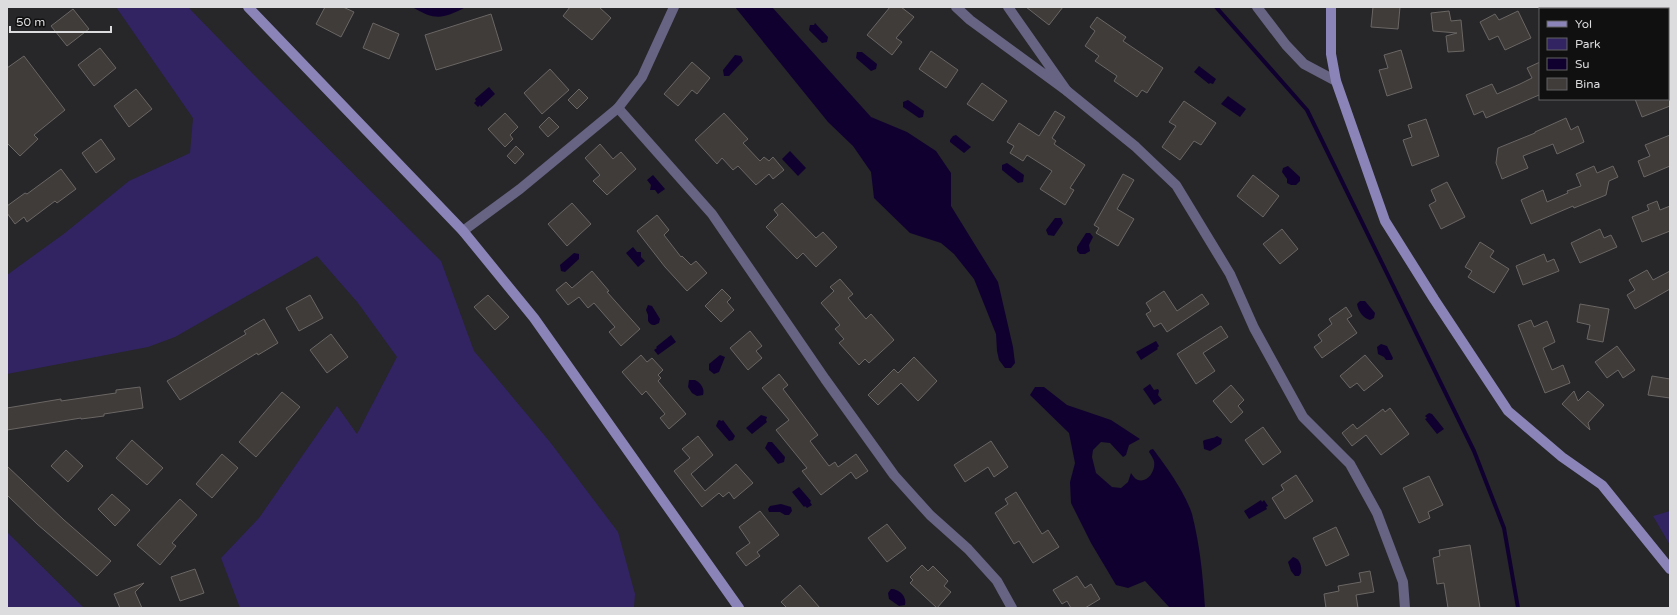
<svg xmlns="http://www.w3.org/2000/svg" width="1677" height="615" font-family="'Varela Round',sans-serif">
<rect width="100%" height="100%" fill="#272629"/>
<g fill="#322462">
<polygon points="116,7 188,7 255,76 441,261 474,351 550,442 618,532 635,594 634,608 240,608 221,558 259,518 337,406 357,434 397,357 358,303 317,256 175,337 148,347 7,374 7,275 65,233 129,181 190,153 193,118"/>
<polygon points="1670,511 1670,545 1653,516"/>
<polygon points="7,532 14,539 84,608 7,608"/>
</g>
<g fill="#100030">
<path d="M 412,7 L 466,7 C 442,19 436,21 412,7 Z"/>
<polygon points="735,7 772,7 871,117 907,132 936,151 951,173 951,206 998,282 1013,347 1015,363 1011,368 1005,368 999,360 997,351 996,334 974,279 954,254 941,243 910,233 874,198 871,172 853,146 828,122"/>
<polygon points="815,23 828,37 827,42 822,43 809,30 810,25 814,25"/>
<polygon points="857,52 862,52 877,64 876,69 871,71 856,58"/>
<polygon points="735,55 741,56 743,61 729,76 724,76 723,70"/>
<polygon points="1199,66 1216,79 1213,84 1210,83 1209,84 1194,72"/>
<polygon points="489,87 495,94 481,107 480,105 478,107 474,103 476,101 475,99"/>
<polygon points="1228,96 1246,109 1240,117 1221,104"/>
<polygon points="908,100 924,111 923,117 919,118 903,107 903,102"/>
<polygon points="956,135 971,147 964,153 950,142 950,140 953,136"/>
<polygon points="790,151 806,168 798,176 782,159"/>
<polygon points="1007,163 1024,175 1023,182 1018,183 1002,170 1002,165"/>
<polygon points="1288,166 1300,177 1300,181 1296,185 1291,185 1287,183 1287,179 1282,172 1283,168"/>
<polygon points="653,175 665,189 658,194 655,190 650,190 651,185 647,180"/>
<polygon points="1055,218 1061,218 1063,223 1054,236 1048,235 1046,230"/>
<polygon points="1086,233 1090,233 1093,237 1089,245 1090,251 1085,254 1080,254 1077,251 1077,247"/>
<polygon points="633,247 637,252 641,252 641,257 645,261 638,267 626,253"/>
<polygon points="574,253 579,254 579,259 565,272 561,271 560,265"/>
<path d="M 1360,301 L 1365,301 L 1375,313 L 1374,318 L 1370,320 C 1363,318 1358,311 1357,304 Z"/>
<path d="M 648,305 L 652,306 L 660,319 L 659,323 C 654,326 651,326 648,321 L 648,315 L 646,310 Z"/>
<polygon points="671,335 676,342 658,355 654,350 657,348 656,347"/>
<polygon points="1156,341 1159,346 1157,348 1158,349 1141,360 1136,352"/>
<polygon points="1381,344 1387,346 1393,358 1392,360 1386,360 1384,357 1378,354 1377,347"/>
<polygon points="720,355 725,357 719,372 714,374 709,370 709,364"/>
<path d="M 689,380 L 695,380 C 701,383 705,389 703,395 L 697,396 L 692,393 L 688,387 Z"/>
<polygon points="1150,384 1154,390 1158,389 1159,391 1158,395 1162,400 1154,405 1143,389"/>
<path d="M 1035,387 L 1044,387 L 1067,405 L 1111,420 L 1140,439 L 1129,445 L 1126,455 L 1123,457 L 1110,443 L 1101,442 L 1093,450 L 1092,457 L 1096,473 L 1112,487 L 1121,488 L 1128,482 L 1131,473 C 1133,476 1135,479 1138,480 C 1148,483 1156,470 1154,461 C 1153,458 1151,455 1149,452 L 1150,450 L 1153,449 C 1166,466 1186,494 1192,514 C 1200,545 1203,577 1205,608 L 1170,608 L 1145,581 L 1128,588 L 1116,585 L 1091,543 L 1071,503 L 1070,482 L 1075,463 L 1069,433 L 1030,395 Z"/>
<polygon points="1429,413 1432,414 1444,429 1437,434 1425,419 1427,418 1425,416"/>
<polygon points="761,415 767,417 766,420 767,422 752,434 746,428"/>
<polygon points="719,420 722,421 723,420 735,436 733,440 729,441 716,426 718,421"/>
<path d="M 1217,436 L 1222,439 L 1221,444 L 1210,451 L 1204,449 L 1203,441 C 1208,438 1213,439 1217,436 Z"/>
<polygon points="768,442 772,442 785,457 784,462 778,464 765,448"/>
<polygon points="799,487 811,501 810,502 812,505 807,508 805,506 804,507 792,492"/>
<polygon points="1261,500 1262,502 1264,500 1268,506 1266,507 1267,509 1249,519 1244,511"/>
<polygon points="781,504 791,507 792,511 789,515 785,515 780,512 769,512 768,509 770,506"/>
<path d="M 1293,557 C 1300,559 1302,566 1301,573 L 1299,576 L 1295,576 L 1291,571 L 1288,562 Z"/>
<path d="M 891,589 C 900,589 907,597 905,605 L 899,606 L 889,599 L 888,593 Z"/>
</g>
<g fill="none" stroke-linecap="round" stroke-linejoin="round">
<polyline stroke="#100030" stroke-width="4" points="1216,7 1307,110 1474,451 1504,528 1518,608"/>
</g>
<g fill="#3f3c3a" stroke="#6a6664">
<polygon points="325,7 343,7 354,12 341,37 316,24"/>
<polygon points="570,7 599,7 611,18 592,40 563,16"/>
<polygon points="890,7 901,7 914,17 896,38 902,42 892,55 867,35"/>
<polygon points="1026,7 1063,7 1049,25"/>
<polygon points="1373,7 1400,7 1398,29 1371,27"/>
<polygon points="73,9 89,29 67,46 51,26"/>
<polygon points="1449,11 1451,21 1461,20 1464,51 1448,52 1446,36 1457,33 1433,31 1431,13"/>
<polygon points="1518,11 1531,38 1505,50 1498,36 1489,40 1480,22 1495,14 1499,20"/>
<polygon points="491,14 502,50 436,70 425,35"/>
<polygon points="1097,17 1126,37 1123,41 1163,68 1147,93 1142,90 1137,97 1114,81 1117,76 1095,61 1099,56 1085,46 1095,31 1090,27"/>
<polygon points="373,23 399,34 389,59 363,48"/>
<polygon points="100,48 116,68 94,86 78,65"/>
<polygon points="1401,50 1412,88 1387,96 1379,70 1388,68 1384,55"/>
<polygon points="931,51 958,70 946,88 919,69"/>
<polygon points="24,56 65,110 34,135 38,139 20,156 7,143 7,68"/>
<polygon points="692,62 710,78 697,94 692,90 678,106 664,94"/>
<polygon points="1540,62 1540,98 1539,95 1486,118 1483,111 1474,115 1466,95 1492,84 1497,94 1520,84 1532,78 1527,68"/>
<polygon points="550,69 569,90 542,114 524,93"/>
<polygon points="982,83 1007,101 993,121 967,104"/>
<polygon points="136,89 152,109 129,127 114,106"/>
<polygon points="579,89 588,98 577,109 568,100"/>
<polygon points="1635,99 1670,99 1670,106 1642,117"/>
<polygon points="1184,101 1216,123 1201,145 1194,141 1180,160 1162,147 1176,126 1169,122"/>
<polygon points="1055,111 1065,117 1052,138 1056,141 1054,144 1085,165 1070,188 1074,190 1065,205 1040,189 1052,171 1027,155 1023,161 1010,153 1014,146 1007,142 1019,123 1039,136"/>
<polygon points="505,113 518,127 510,135 513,139 505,147 488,129"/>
<polygon points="724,113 748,139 743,143 760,161 764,157 769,161 773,157 784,170 773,179 769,174 756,185 738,166 733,170 722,158 717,164 695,140"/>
<polygon points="549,117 559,127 548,137 539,127"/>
<polygon points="1566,118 1571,130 1578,126 1584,142 1557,154 1553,144 1523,156 1528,168 1502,179 1496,163 1498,148 1535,133 1535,132"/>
<polygon points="1426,119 1439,156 1412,166 1403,140 1412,137 1408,125"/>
<polygon points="1670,135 1670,166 1644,177 1638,161 1650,156 1645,145"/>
<polygon points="101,139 115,159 96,173 82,153"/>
<polygon points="600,144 613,159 621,152 636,169 607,195 593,181 600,175 585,158"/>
<polygon points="516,146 524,154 515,164 507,156"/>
<polygon points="1594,166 1597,173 1613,166 1618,177 1609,181 1606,195 1574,208 1573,206 1531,224 1521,200 1543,190 1547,202 1568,193 1567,191 1581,186 1576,174"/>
<polygon points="61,169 76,189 57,203 55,201 27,222 24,217 15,224 7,213 7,206 25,193 27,194"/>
<polygon points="1123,174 1134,180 1117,209 1134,219 1118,246 1096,233 1099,228 1094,225"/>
<polygon points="1253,175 1279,196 1263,217 1237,196"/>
<polygon points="1447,182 1465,217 1441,229 1429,205 1436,201 1431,190"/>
<polygon points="1657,201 1660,210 1670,206 1670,231 1642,242 1632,217 1649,210 1647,205"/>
<polygon points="572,203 591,224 567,246 548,224"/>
<polygon points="782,203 816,238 823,232 837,247 816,267 803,253 797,259 766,227 778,215 774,210"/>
<polygon points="657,215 669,230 664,235 681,257 682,256 691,265 696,261 707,273 687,291 665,267 637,231"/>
<polygon points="1282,229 1298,249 1280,264 1263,244"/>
<polygon points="1600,229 1604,238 1611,235 1617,247 1580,263 1571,243"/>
<polygon points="1480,242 1494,251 1490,257 1509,269 1494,293 1468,277 1472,271 1465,267"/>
<polygon points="1544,254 1547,262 1554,259 1559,271 1523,285 1516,266"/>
<polygon points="1647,270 1653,280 1670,271 1670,289 1635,309 1627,295 1635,290 1629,280"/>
<polygon points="592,271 609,291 607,292 640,329 621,346 609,332 615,327 594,303 588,308 579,297 568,305 556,290 566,282 572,288"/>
<polygon points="840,279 853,294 848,298 866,319 871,314 894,340 869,363 865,359 859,365 839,343 844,339 835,329 840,325 821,303 834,291 830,287"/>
<polygon points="722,289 731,298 727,302 734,310 721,322 705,306"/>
<polygon points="1164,291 1177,311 1202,294 1209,304 1167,332 1161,323 1154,327 1146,314 1151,311 1146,303"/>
<polygon points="310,295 323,318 299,331 286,308"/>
<polygon points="488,295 509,317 495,330 474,307"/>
<polygon points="1580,304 1609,309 1603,342 1587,339 1590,325 1577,322"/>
<polygon points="1346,307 1352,316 1347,319 1357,333 1322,358 1314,347 1322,341 1318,335 1332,324 1329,319"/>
<polygon points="264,319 278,343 258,355 257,353 180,400 167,381 246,334 244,331"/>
<polygon points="1531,320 1534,327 1547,321 1555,342 1543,348 1552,370 1563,365 1570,383 1545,393 1518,325"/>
<polygon points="1221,326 1228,337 1203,353 1215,371 1196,384 1177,354"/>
<polygon points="750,331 762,346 756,351 762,358 748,370 730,348"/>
<polygon points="331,334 348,357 327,373 310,350"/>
<polygon points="1617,346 1635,370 1623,378 1618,370 1607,378 1595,362"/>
<polygon points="641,355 647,362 652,358 663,370 658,375 661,378 658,381 686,414 669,429 660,418 665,414 646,391 642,395 622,372"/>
<polygon points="1365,355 1383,376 1364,391 1357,383 1350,388 1340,376"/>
<polygon points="914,357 937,381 918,401 901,383 878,405 868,395 894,369 898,373"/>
<polygon points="779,374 788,385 783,389 818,435 810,441 829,466 835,462 838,467 856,454 868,471 856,479 851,472 821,495 802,471 807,468 776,430 789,420 762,388"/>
<polygon points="1652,376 1670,379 1670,398 1648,395"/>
<polygon points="1231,385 1244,400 1238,406 1243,412 1231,423 1213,401"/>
<polygon points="140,387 143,408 104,414 104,416 81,419 81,418 7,430 7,408 61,399 61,401 116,393 116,390"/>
<polygon points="1574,391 1578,401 1588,391 1604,405 1588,423 1590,430 1562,404"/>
<polygon points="282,392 300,407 256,457 239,442"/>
<polygon points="1390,408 1409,434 1381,455 1366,435 1352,446 1342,433 1353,424 1357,429 1383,409 1385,412"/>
<polygon points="1263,427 1281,452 1263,465 1245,440"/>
<polygon points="698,436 713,455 691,474 705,491 736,464 753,483 734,499 729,492 723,497 719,493 702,507 674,471 690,458 682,449"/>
<polygon points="132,440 163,468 147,485 116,458"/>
<polygon points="991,441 1008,467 994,477 988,467 965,482 954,465"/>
<polygon points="66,450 83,466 68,482 51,466"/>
<polygon points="222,454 238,468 212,498 196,484"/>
<polygon points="7,466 64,520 111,561 97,576 37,524 7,495"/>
<polygon points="1296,475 1313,501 1285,519 1272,498 1284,490 1281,485"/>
<polygon points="1429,476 1443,505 1428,512 1430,518 1419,523 1403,488"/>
<polygon points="1016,492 1042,534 1048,530 1059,547 1033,563 1019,541 1014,544 995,513 1008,504 1005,499"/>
<polygon points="112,494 130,510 115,526 98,509"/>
<polygon points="180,499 197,515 172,543 176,546 160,565 137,545"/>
<polygon points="760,511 779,535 757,552 760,556 746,566 736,553 750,543 739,527"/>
<polygon points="887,524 906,548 887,562 868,538"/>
<polygon points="1336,527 1349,555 1326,566 1313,538"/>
<polygon points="1470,545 1480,608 1448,608 1444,583 1437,584 1433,558 1440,556 1439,550"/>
<polygon points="922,565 928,571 933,566 948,581 944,586 951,592 937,608 910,583 913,580 910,577"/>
<polygon points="195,569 204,593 180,601 171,577"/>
<polygon points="1370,571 1374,592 1356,595 1358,608 1326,608 1324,594 1339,591 1338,586 1361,582 1359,573"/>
<polygon points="1077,576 1085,588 1091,584 1100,599 1085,608 1071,608 1067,601 1062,604 1053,590"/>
<polygon points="144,583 135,592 142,608 120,608 114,594"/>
<polygon points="800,585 820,608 787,608 781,602"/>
</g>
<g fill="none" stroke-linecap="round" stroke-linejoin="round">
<g stroke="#666383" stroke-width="10">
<polyline points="956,7 970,20 1067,91 1008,7"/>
<polyline points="1257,7 1286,45 1304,64 1336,81"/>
<polyline points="1067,91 1136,147 1176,185 1230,274 1254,328 1303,417 1350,464 1377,513 1403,582 1405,608"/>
<polyline points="618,108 712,214 825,379 894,475 930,515 968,549 997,581 1012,608"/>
<polyline points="463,231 520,189 618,108 642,77 674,7"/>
</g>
<g stroke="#8a84b8" stroke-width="10">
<polyline points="248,7 463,231 534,318 739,608"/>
<polyline points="1331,7 1331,54 1336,81 1385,221 1434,299 1508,411 1562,457 1602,485 1670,569"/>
</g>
</g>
<rect width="1677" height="615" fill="none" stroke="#dcdbdd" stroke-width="16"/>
<rect x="1539" y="8" width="130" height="92" fill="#101011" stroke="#626163"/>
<rect x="1547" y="21" width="20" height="6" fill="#8a84b8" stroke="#626163"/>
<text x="1575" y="28" font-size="12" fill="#dcdbdd">Yol</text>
<rect x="1547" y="38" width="20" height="12" fill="#322462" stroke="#626163"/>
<text x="1575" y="48" font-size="12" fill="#dcdbdd">Park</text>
<rect x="1547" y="58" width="20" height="12" fill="#100030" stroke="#626163"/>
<text x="1575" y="68" font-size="12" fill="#dcdbdd">Su</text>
<rect x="1547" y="78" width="20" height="12" fill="#3f3c3a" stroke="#626163"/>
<text x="1575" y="88" font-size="12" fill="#dcdbdd">Bina</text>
<path d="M10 26v6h101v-6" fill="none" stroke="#dcdbdd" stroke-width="2"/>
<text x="16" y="26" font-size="12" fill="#dcdbdd" stroke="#101011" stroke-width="3" paint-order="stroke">50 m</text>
</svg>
